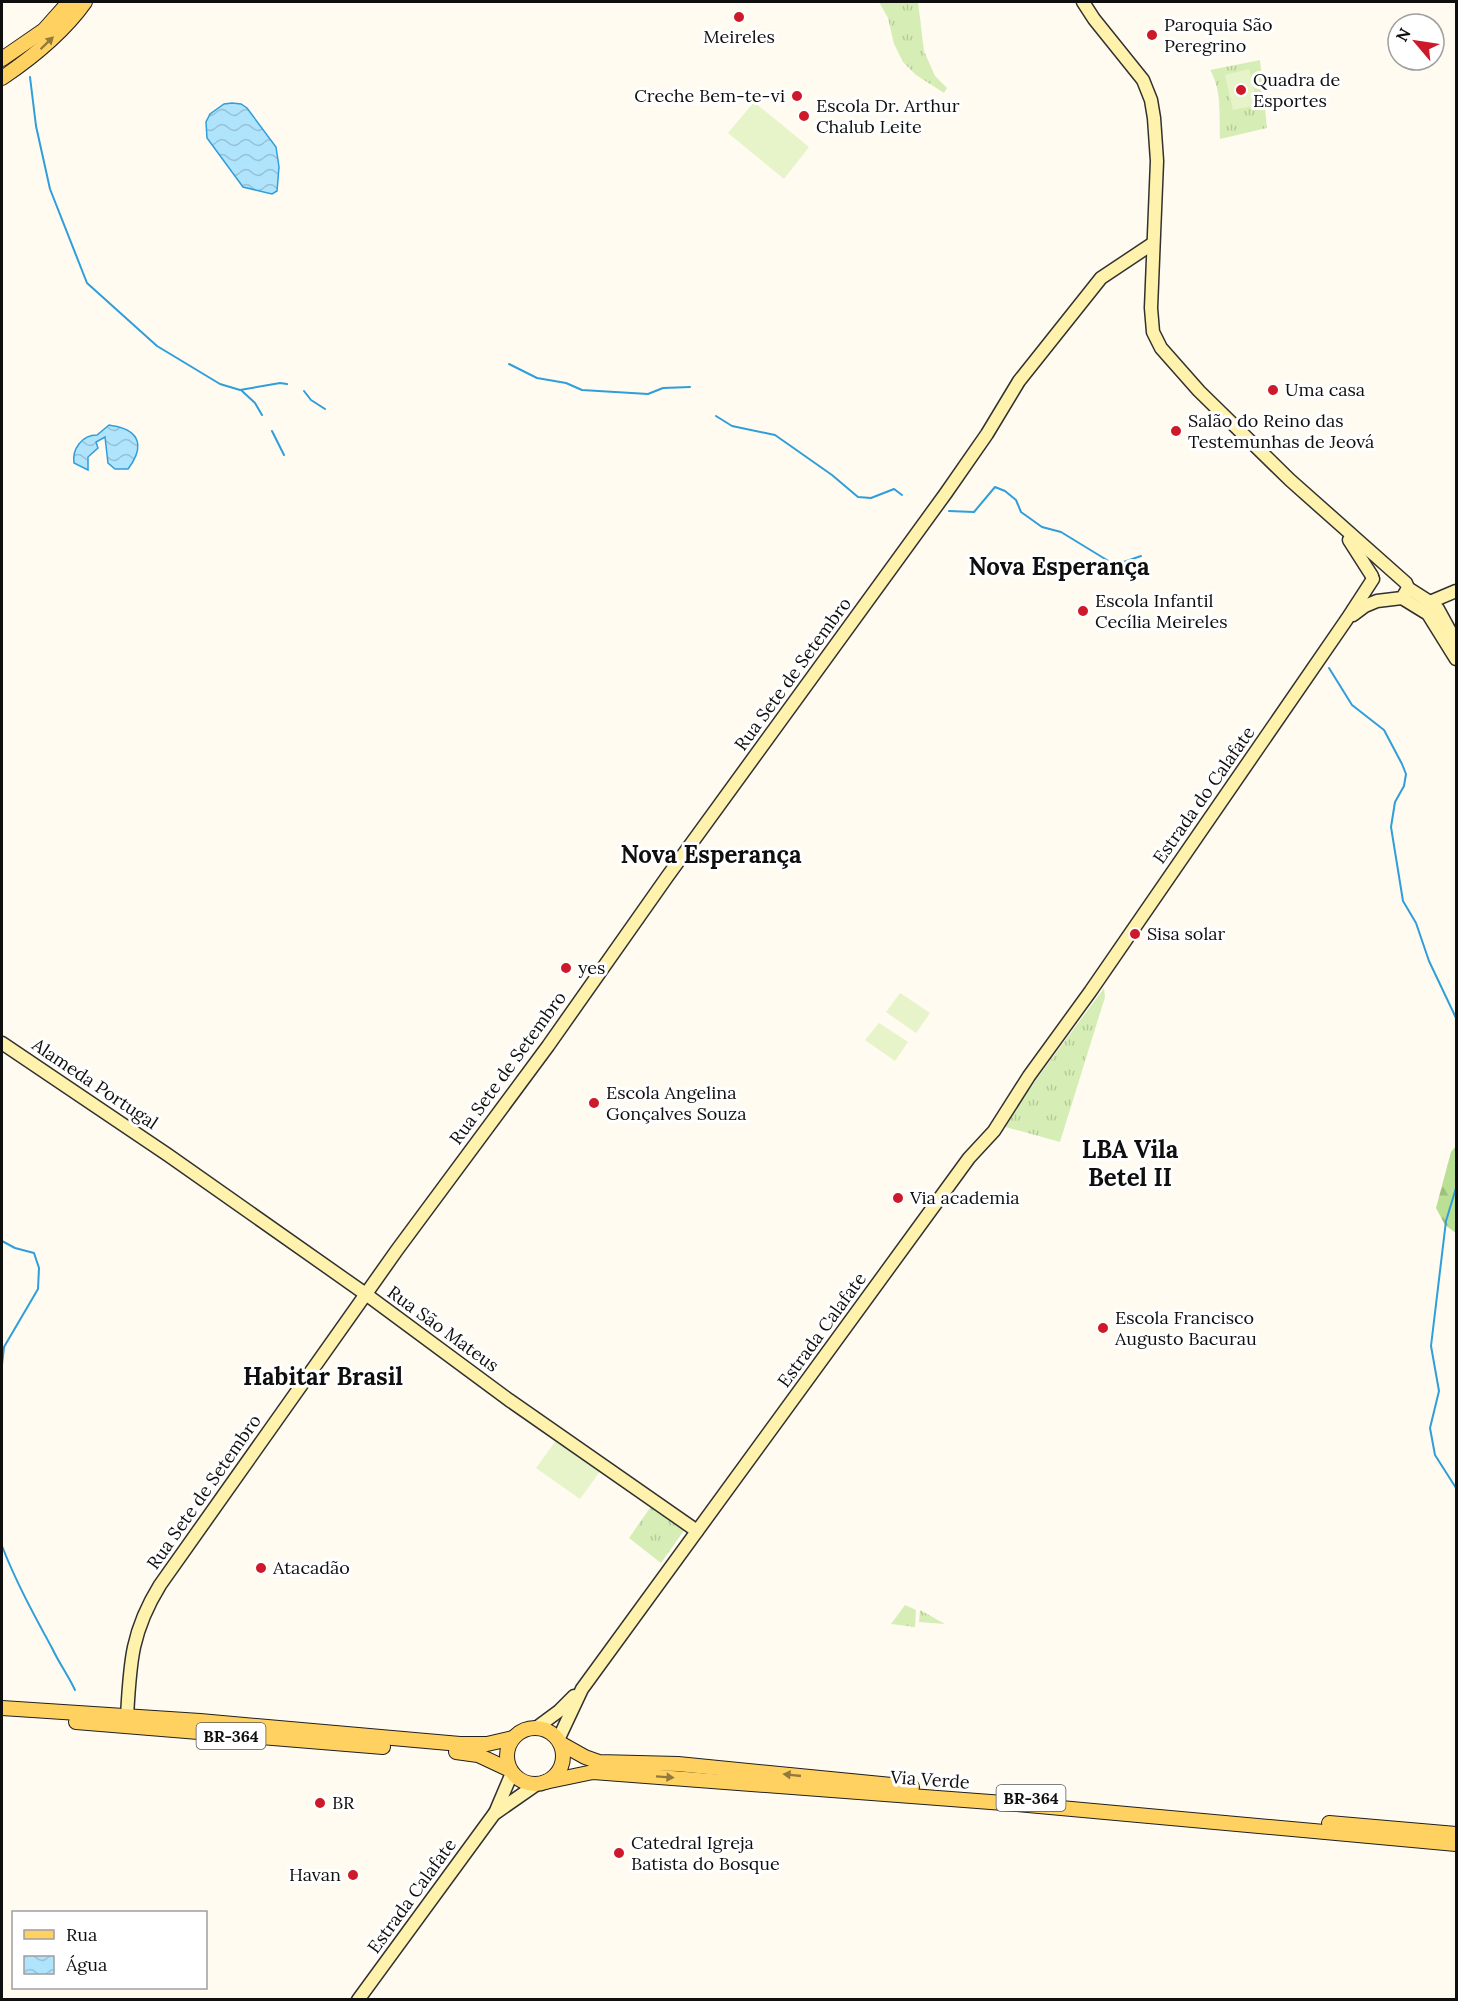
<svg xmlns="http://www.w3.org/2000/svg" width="1458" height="2001" font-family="Lora,serif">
<defs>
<pattern id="grass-tufts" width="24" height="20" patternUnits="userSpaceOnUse" patternTransform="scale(1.5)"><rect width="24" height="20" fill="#d6eeb6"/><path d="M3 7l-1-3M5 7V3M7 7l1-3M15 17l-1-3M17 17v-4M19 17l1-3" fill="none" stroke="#b6cb9b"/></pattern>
<pattern id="forest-firs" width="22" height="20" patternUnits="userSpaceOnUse" patternTransform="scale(1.5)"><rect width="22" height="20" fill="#bae093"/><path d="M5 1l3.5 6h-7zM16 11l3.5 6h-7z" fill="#9fbf7e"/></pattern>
<pattern id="water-waves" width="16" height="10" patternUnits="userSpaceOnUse" patternTransform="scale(1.5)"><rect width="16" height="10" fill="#b0e3fc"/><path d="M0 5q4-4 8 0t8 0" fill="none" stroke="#96c2d7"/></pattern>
</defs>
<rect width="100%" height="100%" fill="#fffbf1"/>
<g fill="url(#grass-tufts)">
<polygon points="879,2 918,2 924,51 935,76 947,88 944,93 916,75 903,62 894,44 888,18"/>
<path d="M 1260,60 L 1267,128 L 1220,139 C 1219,115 1222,90 1210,70 Z"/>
<polygon points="1104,988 1105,997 1060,1142 1002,1126"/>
<polygon points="652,1505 685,1529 661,1563 629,1538"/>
<polygon points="905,1605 916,1610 915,1627 891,1624"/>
<polygon points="920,1610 945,1624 919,1622"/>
</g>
<polygon fill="url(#forest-firs)" points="1456,1146 1456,1233 1445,1225 1436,1208 1451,1152"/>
<g fill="#e7f4c9">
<polygon points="1249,69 1257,105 1233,110 1225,75"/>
<polygon points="754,102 809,147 784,179 728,133"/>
<polygon points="900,993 930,1013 916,1033 886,1012"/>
<polygon points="879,1023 908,1042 895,1061 865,1040"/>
<polygon points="558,1438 601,1470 580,1499 536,1468"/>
</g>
<g fill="url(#water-waves)" stroke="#2f9eda" stroke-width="1.5">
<polygon points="232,103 241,104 247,108 276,147 279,167 277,191 272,194 243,187 207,138 206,122 210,114 224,104"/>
<path d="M 109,425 C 112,426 116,426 119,427 C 144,434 141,452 128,469 L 115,469 L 108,463 L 105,437 L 96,442 L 98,448 L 88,457 L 88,470 L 74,463 C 72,449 82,435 97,435 Z"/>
</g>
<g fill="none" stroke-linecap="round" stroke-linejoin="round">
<g stroke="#2f9eda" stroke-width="2">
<polyline points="30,77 36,126 50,189 87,283 157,346 220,384 240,390 280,383 287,384"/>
<polyline points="509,364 537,378 566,383 582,390 648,394 663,388 690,387"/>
<polyline points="241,390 255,403 262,415"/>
<polyline points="304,391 311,400 325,409"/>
<polyline points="716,416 732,426 775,435 832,475 858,497 871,498 894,489 902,495"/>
<polyline points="272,431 284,455"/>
<polyline points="949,511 974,512 995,487 1005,491 1016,500 1021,512 1042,527 1061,532 1115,565 1141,556"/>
<polyline points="1329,668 1352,705 1384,730 1402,764 1406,774 1404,786 1395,802 1391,827 1403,901 1416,923 1429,961 1456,1018"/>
<polyline points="2,1241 15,1248 34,1253 39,1268 38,1289 4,1347 2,1365"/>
<polyline points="1456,1488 1435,1455 1430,1428 1439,1391 1431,1346 1446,1221 1456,1188"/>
<path d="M 2,1546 C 16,1582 34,1615 52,1648 C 59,1663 68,1675 75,1690"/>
</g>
<defs>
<g id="secondary">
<polyline points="1083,2 1094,19 1143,80 1151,100 1154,118 1157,161 1151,308 1153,332 1161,348 1199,391 1290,480 1406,583 1408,588 1402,598 1377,601 1365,606 1353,615"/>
<polyline points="1349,540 1372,576"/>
<polyline points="1408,588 1430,602 1438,609 1456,642"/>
<polyline points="1402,598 1428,614 1456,659"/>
<polyline points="1426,606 1430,602 1456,591"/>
<polyline points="2,1043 168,1155 367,1295 509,1400 697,1531"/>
<path d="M 127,1717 C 130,1663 131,1632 160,1585 L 397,1250 L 548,1046 L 667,877 L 946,493 L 987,434 L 1019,381 L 1101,278 L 1152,244"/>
<polyline points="536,1728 559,1711 574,1696"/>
<polyline points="558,1740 582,1689 969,1158 994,1131 1029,1076 1090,992 1347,619 1373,579"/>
<polyline points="495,1813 512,1773"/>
<polyline points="358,2000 494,1814 537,1784"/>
</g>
<g id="primary">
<polyline points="2,59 44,30 69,2"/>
<path d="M 2,78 C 33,57 63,33 85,2"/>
<polyline points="2,1708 200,1721 460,1744 487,1744 513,1738"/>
<polyline points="76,1722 383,1747"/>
<circle cx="535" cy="1756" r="28"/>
<polyline points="560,1743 585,1757 599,1762 678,1764 912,1787"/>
<polyline points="456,1752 478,1755 510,1770"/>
<polyline points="545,1782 593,1772 1017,1804 1456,1844"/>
<polyline points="1329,1823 1456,1834"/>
</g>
</defs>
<use href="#secondary" stroke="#313131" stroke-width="15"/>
<use href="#primary" stroke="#202020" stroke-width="16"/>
<use href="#secondary" stroke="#fff2ac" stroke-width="12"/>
<use href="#primary" stroke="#ffd161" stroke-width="14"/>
</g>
<defs><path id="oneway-solid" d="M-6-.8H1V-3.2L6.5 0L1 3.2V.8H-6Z" transform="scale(1.5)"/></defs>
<g fill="#937a3c">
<use href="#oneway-solid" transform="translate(47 43) rotate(-44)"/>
<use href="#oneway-solid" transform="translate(792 1775) rotate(-174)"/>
<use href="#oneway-solid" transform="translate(665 1777) rotate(4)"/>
</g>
<g fill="#cd192a" stroke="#fff" stroke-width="2">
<circle cx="739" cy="17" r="6"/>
<circle cx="1152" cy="35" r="6"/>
<circle cx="1241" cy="90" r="6"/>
<circle cx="797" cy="96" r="6"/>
<circle cx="804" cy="116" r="6"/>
<circle cx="1273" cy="390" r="6"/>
<circle cx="1176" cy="431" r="6"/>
<circle cx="1083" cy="611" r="6"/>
<circle cx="1135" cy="934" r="6"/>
<circle cx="566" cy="968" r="6"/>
<circle cx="594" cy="1103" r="6"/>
<circle cx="898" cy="1198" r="6"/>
<circle cx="1103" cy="1328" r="6"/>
<circle cx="261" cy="1568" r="6"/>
<circle cx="320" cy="1803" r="6"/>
<circle cx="619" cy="1853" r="6"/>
<circle cx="353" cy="1875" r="6"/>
</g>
<g text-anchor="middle" stroke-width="6" stroke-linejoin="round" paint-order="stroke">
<g fill="#fff" stroke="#575757" stroke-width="1.5">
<rect x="196.5" y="1723" width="69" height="26" rx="4.5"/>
<rect x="996.5" y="1785" width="69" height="26" rx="4.5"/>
</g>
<g font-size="16" font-weight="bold" fill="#0f0f0f">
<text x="231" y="1742">BR-364</text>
<text x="1031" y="1804">BR-364</text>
</g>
<g font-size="18" fill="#0f0f0f" stroke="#fff" text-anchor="start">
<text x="1164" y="31">Paroquia São<tspan x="1164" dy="21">Peregrino</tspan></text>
<text x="739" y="43" text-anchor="middle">Meireles</text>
<text x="1253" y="86">Quadra de<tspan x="1253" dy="21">Esportes</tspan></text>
<text x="785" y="102" text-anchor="end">Creche Bem-te-vi</text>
<text x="816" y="112">Escola Dr. Arthur<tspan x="816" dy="21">Chalub Leite</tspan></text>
<text x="1285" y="396">Uma casa</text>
<text x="1188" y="427">Salão do Reino das<tspan x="1188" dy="21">Testemunhas de Jeová</tspan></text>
<text x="1095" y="607">Escola Infantil<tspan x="1095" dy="21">Cecília Meireles</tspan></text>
<text x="1147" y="940">Sisa solar</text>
<text x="578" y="974">yes</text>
<text x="606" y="1099">Escola Angelina<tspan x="606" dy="21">Gonçalves Souza</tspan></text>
<text x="910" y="1204">Via academia</text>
<text x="1115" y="1324">Escola Francisco<tspan x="1115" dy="21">Augusto Bacurau</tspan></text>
<text x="273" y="1574">Atacadão</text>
<text x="332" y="1809">BR</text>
<text x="631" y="1849">Catedral Igreja<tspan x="631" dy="21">Batista do Bosque</tspan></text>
<text x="341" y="1881" text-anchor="end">Havan</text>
</g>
<g font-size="18" fill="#0f0f0f" stroke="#fff">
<text transform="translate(793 674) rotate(-54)" y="6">Rua Sete de Setembro</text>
<text transform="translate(1204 795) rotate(-55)" y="6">Estrada do Calafate</text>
<text transform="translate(508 1068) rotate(-54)" y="6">Rua Sete de Setembro</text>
<text transform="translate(95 1084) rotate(34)" y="6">Alameda Portugal</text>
<text transform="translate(443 1329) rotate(36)" y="6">Rua São Mateus</text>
<text transform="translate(822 1330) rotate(-54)" y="6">Estrada Calafate</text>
<text transform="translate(204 1492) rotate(-55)" y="6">Rua Sete de Setembro</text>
<text transform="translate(930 1780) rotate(4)" y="6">Via Verde</text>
<text transform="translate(412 1896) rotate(-54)" y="6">Estrada Calafate</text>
</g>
<g font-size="24" font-weight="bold" fill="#0f0f0f" stroke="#fff">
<text x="1059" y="575">Nova Esperança</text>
<text x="711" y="863">Nova Esperança</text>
<text x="1130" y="1158">LBA Vila<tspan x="1130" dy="28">Betel II</tspan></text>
<text x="323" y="1385">Habitar Brasil</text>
</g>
</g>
<rect width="1458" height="2001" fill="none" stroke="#0f0f0f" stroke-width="6"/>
<rect x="12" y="1911" width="195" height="78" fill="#ffffff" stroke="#9f9f9f" stroke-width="1.5"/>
<rect x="24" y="1930" width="30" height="9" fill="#ffd161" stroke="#9f9f9f" stroke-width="1.5"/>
<text x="66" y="1941" font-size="18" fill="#0f0f0f">Rua</text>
<rect x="24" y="1956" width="30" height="18" fill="url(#water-waves)" stroke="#9f9f9f" stroke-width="1.5"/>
<text x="66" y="1971" font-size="18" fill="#0f0f0f">Água</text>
<g transform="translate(1416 42) rotate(299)"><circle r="28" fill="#ffffff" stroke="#9f9f9f" stroke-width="1.5"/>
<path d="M0-4.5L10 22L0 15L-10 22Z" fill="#cd192a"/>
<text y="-9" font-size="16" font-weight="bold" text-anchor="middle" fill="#0f0f0f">N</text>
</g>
</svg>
